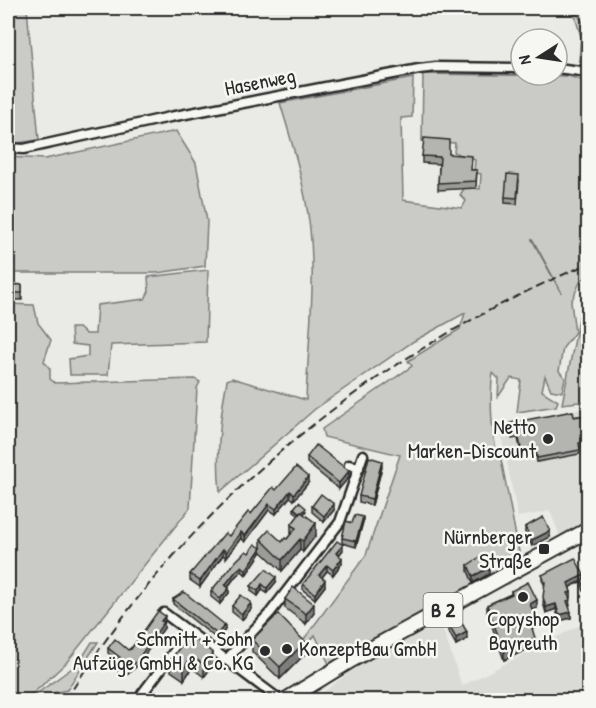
<svg xmlns="http://www.w3.org/2000/svg" width="596" height="708" font-family="'Patrick Hand',sans-serif">
<rect width="100%" height="100%" fill="#eaeae6"/>
<filter id="ink" filterUnits="userSpaceOnUse"><feTurbulence type="fractalNoise" baseFrequency=".0167" numOctaves="2"/><feDisplacementMap in="SourceGraphic" scale="12" xChannelSelector="R" yChannelSelector="G"/><feConvolveMatrix kernelMatrix="1 2 1 2 8 2 1 2 1" color-interpolation-filters="sRGB"/></filter>
<g filter="url(#ink)">
<g fill="#dadad6">
<polygon points="588,408 588,527 562,541 550,511 518,517 501,433 516,420"/>
<polygon points="440,621 462,686 588,621 588,700 313,700 355,668"/>
</g>
<g fill="#cacac7" stroke="#7a7a79" stroke-width="1.5">
<polygon points="8,8 27,8 39,140 17,143 8,140"/>
<polygon points="573,9 588,29 588,64 579,61 581,37"/>
<path d="M 423,74 L 568,76 L 588,82 L 588,277 L 581,280 L 571,302 L 575,332 L 563,348 L 559,371 L 565,378 L 562,392 L 551,390 L 545,376 L 542,391 L 558,401 L 556,406 L 517,412 L 521,380 L 511,378 L 498,397 L 499,379 L 493,373 C 490,392 490,445 501,459 L 521,562 L 404,623 L 331,668 L 315,635 L 307,645 L 304,639 L 366,555 L 400,455 L 324,437 L 322,429 L 412,366 L 408,361 L 460,329 L 465,313 L 414,341 L 315,409 L 220,492 C 216,456 220,416 227,380 L 232,378 L 306,400 C 308,344 316,285 310,229 C 305,186 293,145 280,103 L 413,78 L 412,117 L 401,118 L 403,200 L 462,208 L 466,201 L 460,195 L 465,187 L 480,189 L 481,174 L 474,172 L 475,160 L 454,152 L 455,143 L 422,141 Z"/>
<polygon points="176,131 196,163 207,221 205,266 157,273 8,273 8,157 45,159"/>
<polygon points="208,270 206,342 111,345 108,375 70,375 69,359 88,356 88,346 72,344 71,328 79,328 86,334 95,334 97,305 145,299 149,291 148,277"/>
<polygon points="588,282 587,401 562,404 586,283"/>
<polygon points="8,304 34,305 38,323 51,340 44,361 50,369 50,379 55,383 195,379 200,382 197,388 190,508 66,663 26,700 8,700"/>
<polygon points="92,642 98,642 67,690 53,693 46,700 28,700 79,663"/>
</g>
<g fill="none" stroke-linecap="round" stroke-linejoin="round">
<polyline stroke="#727270" stroke-width="2" points="532,239 561,292"/>
<defs>
<g id="street">
<polyline points="557,68 588,72"/>
<polyline points="8,148 24,149 170,117 419,69 436,67 521,68"/>
<polyline points="349,465 359,468"/>
<polyline points="164,613 280,700"/>
<polyline points="226,660 270,613 340,522 363,455"/>
<polyline points="142,694 189,632"/>
</g>
<polyline id="primary" points="286,700 351,660 588,530"/>
</defs>
<use href="#street" stroke="#2b2b2b" stroke-width="13"/>
<use href="#primary" stroke="#2b2b2b" stroke-width="18"/>
<use href="#street" stroke="#f6f6f2" stroke-width="8"/>
<use href="#primary" stroke="#f6f6f2" stroke-width="14"/>
<path stroke="#2b2b2b" stroke-width="2" stroke-dasharray="9 4.5" stroke-linecap="butt" d="M 66,700 C 187,503 376,352 588,264"/>
</g>
<g fill="#9b9b98" stroke="#2b2b2b" stroke-width="1.5">
<polygon points="449,154 472,170 477,170 476,188 438,190 439,164 422,163 422,156"/>
<polygon points="519,181 517,204 505,203 505,197"/>
<polygon points="11,284 22,285 22,300 11,300"/>
<polygon points="588,415 588,446 580,447 580,454 537,462 536,456 522,458 518,438 512,439 510,423"/>
<polygon points="307,457 349,477 339,489 307,463"/>
<polygon points="382,467 372,505 359,502 359,496"/>
<polygon points="308,483 294,500 290,497 276,514 269,510 245,542 241,538 226,558 223,555 200,587 190,580 190,574 251,514 276,490"/>
<polygon points="312,506 334,510 324,522 312,512"/>
<polygon points="294,508 306,511 304,514 316,535 303,552 300,550 282,571 261,551 261,539 282,542 287,539 291,534 291,525 299,515 294,511"/>
<polygon points="363,522 356,547 342,543 342,538 352,523"/>
<polygon points="525,527 550,537 532,546 525,533"/>
<polygon points="343,550 339,555 342,563 333,575 327,571 322,577 325,586 315,599 303,590 303,584"/>
<polygon points="249,553 261,553 246,575 242,571 236,576 228,587 229,593 220,604 211,597 211,591"/>
<polygon points="468,565 489,574 473,583 468,571"/>
<polygon points="542,575 584,579 588,577 586,596 582,586 582,581 570,587 571,597 569,598 570,606 569,606 571,618 559,621 556,609 546,613 543,603 545,586 542,580"/>
<polygon points="276,582 267,593 262,590 258,596 251,591 251,586"/>
<polygon points="511,591 537,608 533,610 536,627 532,629 535,646 504,660 487,612 487,605 511,594"/>
<polygon points="173,599 225,630 217,639 173,604"/>
<polygon points="285,599 314,613 306,624 285,608"/>
<polygon points="232,606 251,609 242,620 232,612"/>
<polygon points="165,621 164,623 164,628 136,667 123,677 118,673 118,667 120,663 108,653 108,648 128,650"/>
<polygon points="449,626 467,639 456,645 449,632"/>
<polygon points="189,635 213,665 204,677 192,668 184,680 171,671 171,659"/>
<polygon points="252,640 305,654 280,679 252,652"/>
</g>
<g fill="#7e7e7c" stroke="#2b2b2b" stroke-width="1.5">
<polygon points="382,461 382,467 372,505 372,499"/>
<polygon points="349,471 349,477 339,489 339,483"/>
<polygon points="308,477 308,483 294,500 294,494"/>
<polygon points="290,491 290,497 276,514 276,509"/>
<polygon points="269,504 269,510 245,542 245,536"/>
<polygon points="334,504 334,510 324,522 324,516"/>
<polygon points="363,517 363,522 356,547 356,541"/>
<polygon points="316,523 316,535 303,552 303,541"/>
<polygon points="550,531 550,537 532,546 532,540"/>
<polygon points="241,532 241,538 226,558 226,552"/>
<polygon points="300,539 300,550 282,571 282,560"/>
<polygon points="343,545 343,550 336,559 336,553"/>
<polygon points="261,548 261,553 246,575 246,570"/>
<polygon points="223,549 223,555 200,587 200,581"/>
<polygon points="342,558 342,563 333,575 333,570"/>
<polygon points="327,565 327,571 319,581 319,575"/>
<polygon points="242,566 242,571 236,576 225,590 225,585 236,571"/>
<polygon points="489,568 489,574 473,583 473,576"/>
<polygon points="584,575 584,580 568,588 568,583"/>
<polygon points="276,577 276,582 267,593 267,588"/>
<polygon points="325,580 325,586 315,599 315,594"/>
<polygon points="262,584 262,590 258,596 258,591"/>
<polygon points="229,588 229,593 220,604 220,599"/>
<polygon points="588,589 588,595 586,596 586,590"/>
<polygon points="571,592 571,597 568,599 568,593"/>
<polygon points="537,600 537,608 530,611 530,604"/>
<polygon points="251,603 251,609 242,620 242,614"/>
<polygon points="314,604 314,613 306,624 306,614"/>
<polygon points="556,604 556,609 546,613 546,607"/>
<polygon points="571,612 571,618 559,621 559,615"/>
<polygon points="165,616 164,628 136,667 123,677 123,671"/>
<polygon points="536,619 536,627 530,630 530,622"/>
<polygon points="225,625 225,630 217,639 217,634"/>
<polygon points="467,632 467,639 456,645 456,638"/>
<polygon points="535,638 535,646 504,660 504,652"/>
<polygon points="305,642 305,654 280,679 280,667"/>
<polygon points="213,653 213,665 204,677 204,665"/>
<polygon points="192,656 192,668 184,680 184,668"/>
</g>
<g fill="#b4b4b1" stroke="#2b2b2b" stroke-width="1.5">
<polygon points="424,138 449,140 449,154 472,156 471,170 477,170 476,181 438,183 440,157 422,156"/>
<polygon points="507,174 519,175 517,198 505,197"/>
<polygon points="11,284 22,285 22,293 11,293"/>
<polygon points="573,411 574,417 588,415 588,441 579,443 580,450 537,458 536,451 522,454 518,433 512,435 510,423"/>
<polygon points="316,445 349,471 339,483 307,457"/>
<polygon points="369,457 382,461 372,499 359,496"/>
<polygon points="296,467 308,477 294,494 290,491 276,509 269,504 245,536 241,532 226,552 223,549 200,581 190,574 225,533 229,536 248,512 251,514 273,487 276,490"/>
<polygon points="321,494 334,504 324,516 312,506"/>
<polygon points="299,502 306,508 302,513 301,512 300,513 294,508"/>
<polygon points="301,512 316,523 303,541 300,539 282,560 261,539 269,530 282,542 285,538 287,539 296,528 291,525"/>
<polygon points="355,515 363,517 356,541 342,538 346,521 352,523"/>
<polygon points="543,517 550,531 532,540 525,527"/>
<polygon points="337,541 343,545 336,553 342,558 333,570 327,565 319,575 325,580 315,594 303,584"/>
<polygon points="255,544 261,548 246,570 242,566 236,571 225,585 229,588 220,599 211,591 236,561 246,551 249,553"/>
<polygon points="483,555 489,568 473,576 468,565"/>
<polygon points="575,558 584,575 568,583 571,592 568,593 570,600 567,601 571,612 559,615 556,604 546,607 543,597 545,582 542,575"/>
<polygon points="266,569 276,577 267,588 262,584 258,591 251,586"/>
<polygon points="588,577 588,589 586,590 582,580"/>
<polygon points="528,582 537,600 530,604 536,619 530,622 535,638 504,652 487,605 512,594 511,591"/>
<polygon points="293,587 314,604 306,614 285,599"/>
<polygon points="184,592 225,625 217,634 173,599"/>
<polygon points="241,595 251,603 242,614 232,606"/>
<polygon points="158,611 165,616 161,621 164,622 136,662 123,671 118,667 122,659 108,648 115,639 128,650 131,649"/>
<polygon points="278,614 305,642 280,667 252,640"/>
<polygon points="460,620 467,632 456,638 449,626"/>
<polygon points="189,635 213,653 204,665 192,656 184,668 171,659"/>
<polygon points="169,697 181,700 168,700"/>
</g>
</g>
<g fill="#2b2b2b" stroke="#f6f6f2" stroke-width="2">
<circle cx="548" cy="439" r="6"/>
<rect x="538" y="543" width="12" height="12" rx="3"/>
<circle cx="523" cy="597" r="6"/>
<circle cx="287" cy="649" r="6"/>
<circle cx="265" cy="651" r="6"/>
</g>
<g text-anchor="middle" stroke-width="5" stroke-linejoin="round" paint-order="stroke">
<rect fill="#f6f6f2" stroke="#686867" stroke-width="1.5" x="423.5" y="593" width="39" height="34" rx="4.5"/>
<g font-size="20" font-weight="bold" fill="#2b2b2b">
<text x="443" y="617">B 2</text>
</g>
<g font-size="21" fill="#2b2b2b" stroke="#f6f6f2">
<text transform="translate(260 82) rotate(-11)" y="7">Hasenweg</text>
</g>
<g font-size="21" fill="#2b2b2b" stroke="#f6f6f2" text-anchor="end">
<text x="536" y="434">Netto<tspan x="536" dy="24">Marken-Discount</tspan></text>
<text x="532" y="544">Nürnberger<tspan x="532" dy="24">Straße</tspan></text>
<text x="523" y="626" text-anchor="middle">Copyshop<tspan x="523" dy="24">Bayreuth</tspan></text>
<text x="253" y="646">Schmitt + Sohn<tspan x="253" dy="24">Aufzüge GmbH &amp; Co. KG</tspan></text>
<text x="299" y="656" text-anchor="start">KonzeptBau GmbH</text>
</g>
</g>
<rect width="596" height="708" fill="none" stroke="#f6f6f2" stroke-width="30"/>
<rect x="15" y="15" width="566" height="678" fill="none" stroke="#2b2b2b" stroke-width="2" filter="url(#ink)"/>
<g transform="translate(539 57) rotate(258)"><circle r="28" fill="#f6f6f2" stroke="#a5a5a2" stroke-width="1.5"/>
<path d="M0-4.5L10 22L0 15L-10 22Z" fill="#2b2b2b"/>
<text y="-9" font-size="16" font-weight="bold" text-anchor="middle" fill="#2b2b2b">N</text>
</g>
</svg>
